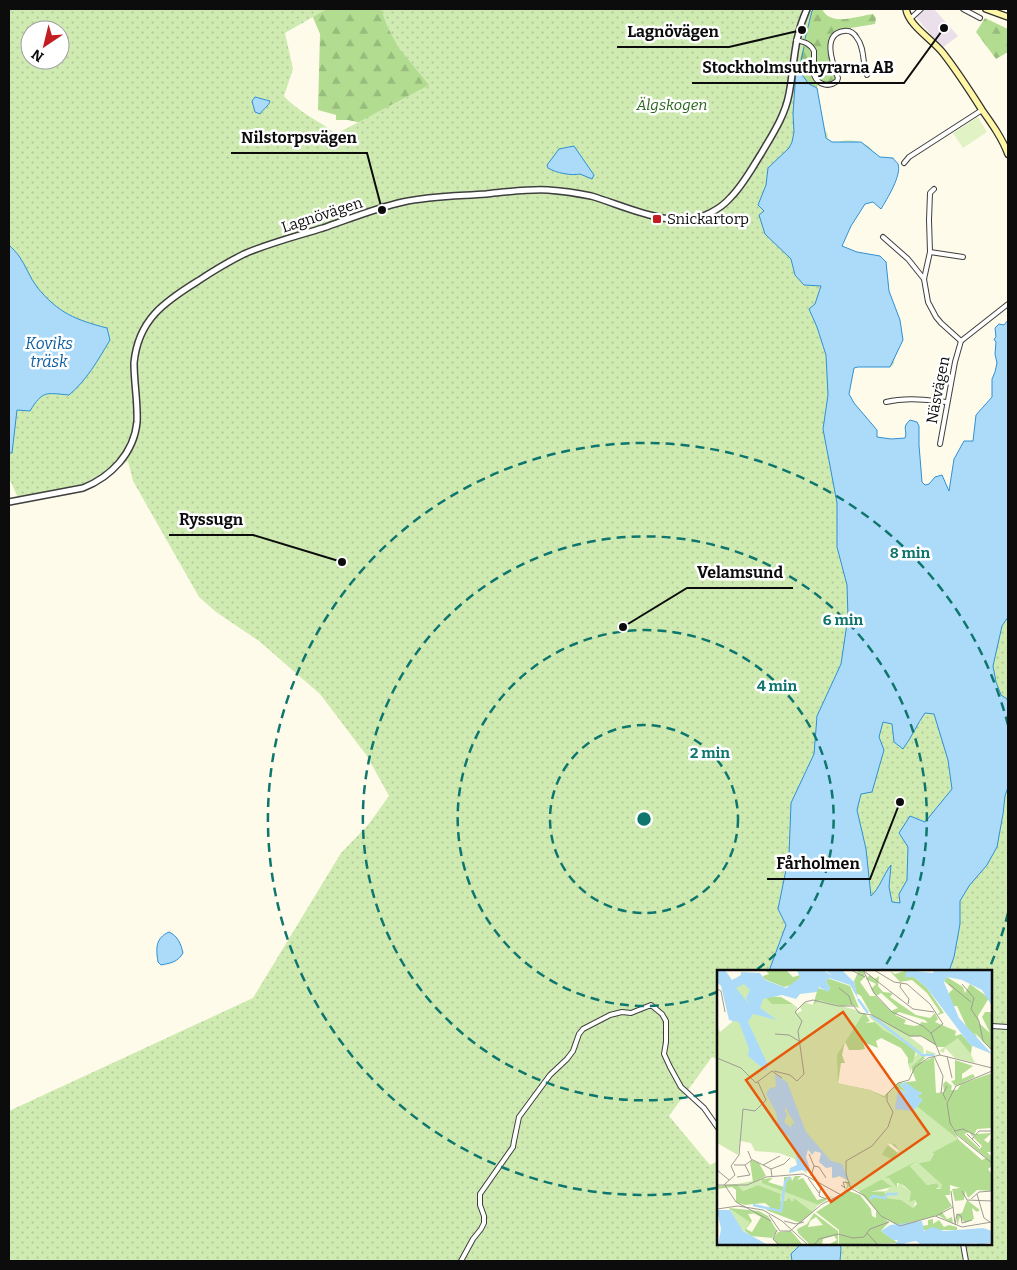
<svg xmlns="http://www.w3.org/2000/svg" width="1017" height="1270" font-family="Bitter,serif">
<defs>
<pattern id="forest-firs" width="22" height="20" patternUnits="userSpaceOnUse" patternTransform="scale(1.25)"><rect width="22" height="20" fill="#b2dd91"/><path d="M5 1l3.5 6h-7zM16 11l3.5 6h-7z" fill="#98bc7c"/></pattern>
<pattern id="park-dots" width="8" height="8" patternUnits="userSpaceOnUse" patternTransform="scale(1.25)"><rect width="8" height="8" fill="#cfebb2"/><path d="M2 2h.1M6 6h.1" fill="none" stroke="#b1c898" stroke-width="1.8" stroke-linecap="round"/></pattern>
</defs>
<rect width="100%" height="100%" fill="#fffbea"/>
<polygon fill="#eadfeb" points="927,9 934,9 958,36 942,48 916,17"/>
<g fill="url(#forest-firs)">
<polygon points="283,9 802,9 460,78 366,124 348,120 336,120 336,115 318,110 320,34 312,15"/>
<path d="M 810,9 L 822,9 C 831,27 857,16 873,14 L 876,18 L 875,24 C 854,28 821,28 830,58 C 832,65 837,73 835,81 L 832,83 L 824,83 C 806,72 823,53 810,43 C 810,43 803,40 803,40 Z"/>
<polygon points="985,18 1008,29 1008,52 996,59 976,32"/>
<path d="M 802,44 C 821,49 806,72 818,84 L 817,88 L 809,84 L 799,71 L 796,71 Z"/>
</g>
<path fill="url(#park-dots)" fill-rule="evenodd" d="M 9,9 L 327,9 L 285,33 L 293,69 L 284,96 C 298,112 320,121 336,134 L 429,85 L 398,47 L 387,26 L 381,9 L 812,9 L 798,68 L 803,121 C 813,124 824,125 828,135 L 827,138 L 830,143 L 834,144 C 845,137 863,140 872,149 L 865,159 L 832,245 L 899,342 L 893,366 L 868,365 L 846,359 L 843,399 L 916,496 L 956,501 L 982,455 L 1008,334 L 1008,1261 L 9,1261 L 9,1111 L 253,998 L 341,853 L 368,825 L 389,796 L 367,756 L 320,694 L 259,641 L 216,612 L 199,597 L 133,481 L 128,461 C 116,469 106,480 93,487 C 76,496 40,499 20,502 L 9,478 ZM 30,30 L 60,30 L 60,60 L 30,60 ZM 718,971 L 991,971 L 991,1244 L 718,1244 L 718,1161 L 710,1165 L 669,1116 L 712,1057 L 718,1060 Z"/>
<polygon fill="#e1f2c5" points="978,117 987,132 963,148 953,133"/>
<g fill="#acdbf9" stroke="#2f90d4" fill-rule="evenodd">
<path d="M 796,71 L 799,71 L 809,84 L 817,88 L 826,138 L 832,142 L 861,142 L 880,157 L 893,158 C 894,160 897,162 898,164 C 902,175 887,199 881,209 L 873,202 L 865,204 L 851,226 L 842,246 L 857,252 L 880,256 L 886,262 L 889,291 L 900,320 L 903,340 L 890,367 L 858,367 L 854,368 L 849,394 L 854,403 L 877,430 L 877,437 L 891,439 L 905,438 C 908,430 901,428 910,420 L 917,422 L 919,426 L 919,445 L 922,482 L 925,485 L 929,484 L 935,477 L 942,475 L 949,491 L 954,459 L 964,441 L 973,441 L 976,415 L 992,397 L 992,379 L 995,372 L 997,363 L 995,354 L 996,342 L 994,339 L 996,337 L 995,328 L 999,324 L 1004,325 L 1008,320 L 1008,617 L 1002,626 L 993,666 L 996,682 L 1001,695 L 1007,699 L 1008,702 L 1008,787 L 1005,796 L 1003,814 L 997,847 L 987,865 L 969,886 L 960,901 L 960,924 L 954,957 L 949,971 L 769,971 L 786,925 L 778,909 L 789,855 L 791,803 L 814,754 L 817,716 L 841,664 L 848,617 L 847,585 L 837,547 L 837,503 L 823,429 L 828,395 L 826,355 L 817,327 L 809,309 L 815,304 L 821,286 L 804,285 L 795,275 L 791,259 L 765,234 L 759,215 L 764,211 L 758,205 L 766,185 L 768,168 L 789,148 L 792,142 L 794,132 L 793,114 ZM 925,713 L 934,714 L 948,760 L 952,789 L 925,822 L 910,816 L 899,833 L 908,847 L 907,880 L 899,894 L 900,903 L 892,902 L 889,887 L 891,865 C 883,875 880,888 871,896 L 866,849 L 857,810 L 861,794 L 872,792 L 884,750 L 879,737 L 883,722 L 892,724 L 894,742 L 903,749 C 912,737 917,724 925,713 Z"/>
<path d="M 255,97 L 270,101 C 269,106 263,109 260,114 L 255,112 L 252,101 Z"/>
<path d="M 574,146 L 594,175 L 592,179 L 580,174 C 572,176 556,173 548,168 L 547,165 L 559,149 Z"/>
<path d="M 9,245 C 12,248 16,252 19,256 C 26,266 30,278 37,287 C 58,313 76,320 107,328 L 110,340 C 98,360 87,380 69,395 C 46,393 43,390 30,411 L 17,410 L 12,453 L 9,453 Z"/>
<path d="M 169,932 C 178,936 181,944 183,953 C 178,962 171,963 161,965 L 158,962 C 156,949 155,938 169,932 Z"/>
<polygon points="801,1244 840,1244 841,1248 840,1261 792,1261 791,1254"/>
</g>
<g fill="none" stroke-linecap="round" stroke-linejoin="round">
<g stroke="#2f90d4" stroke-width="1">
<polyline points="805,39 812,11 814,9"/>
<polyline points="799,71 804,47"/>
</g>
<defs>
<g id="minor">
<polyline points="963,9 980,18"/>
<polyline points="910,19 921,9"/>
<path d="M 796,40 C 804,42 810,43 814,51 L 814,75 C 818,85 829,88 837,81 L 838,78 C 833,64 821,34 844,31 C 850,30 854,33 857,38 C 865,48 862,63 867,75"/>
<polyline points="904,163 909,157 982,110"/>
<polyline points="934,189 930,193 929,220 930,252 924,279 928,302 936,317 941,323 961,341"/>
<polyline points="883,237 908,259 924,279"/>
<polyline points="930,252 963,257"/>
<path d="M 886,402 C 907,397 926,400 947,402"/>
<polyline points="940,444 955,362 961,341 1008,304"/>
<polyline points="991,1026 1008,1027"/>
<polyline points="963,1244 966,1261"/>
<polyline points="461,1261 473,1239 481,1229 484,1223 484,1216 480,1205 480,1194 513,1147 514,1141 519,1117 550,1075 567,1059 573,1051 579,1034 583,1029 610,1015 622,1012 631,1013 651,1005 662,1014 666,1021 666,1042 664,1054 670,1067 681,1087 704,1108 718,1128"/>
</g>
<path id="tertiary" d="M 9,502 L 83,488 C 111,477 134,453 137,422 C 138,403 134,383 134,363 C 138,320 164,302 198,281 C 213,271 228,262 244,254 C 269,243 297,236 323,228 C 349,219 376,208 403,202 C 430,196 458,196 486,194 C 506,192 527,189 548,190 C 562,191 577,193 591,196 C 626,206 675,232 710,213 C 718,209 725,204 731,197 C 743,185 752,168 761,154 C 772,135 785,116 789,94 C 795,63 793,40 807,9"/>
<g id="secondary">
<path d="M 906,9 C 909,26 932,39 943,53 C 957,71 970,91 982,110 C 992,124 1002,138 1008,154"/>
<polyline points="986,9 1008,17"/>
</g>
</defs>
<use href="#minor" stroke="#3f3f3f" stroke-width="6"/>
<use href="#tertiary" stroke="#3f3f3f" stroke-width="8"/>
<use href="#secondary" stroke="#2e2e2e" stroke-width="8"/>
<use href="#minor" stroke="#fff" stroke-width="4"/>
<use href="#tertiary" stroke="#fff" stroke-width="5"/>
<use href="#secondary" stroke="#fff7a5" stroke-width="5.5"/>
</g>
<g fill="none" stroke="#0f766e" stroke-width="2.5" stroke-dasharray="9 6">
<circle cx="644" cy="819" r="94"/>
<path d="M717 992A188 188 0 1 1 755 971"/>
<path d="M717 1091A282 282 0 1 1 882 971"/>
<path d="M1008 913A376 376 0 0 1 989 969M716 1188A376 376 0 1 1 1008 725"/>
</g>
<rect fill="#c31d22" stroke="#fff" stroke-width="2" x="652" y="214" width="10" height="10" rx="2.5"/>
<g text-anchor="middle" stroke-width="5" stroke-linejoin="round" paint-order="stroke">
<g font-size="15" font-style="italic" fill="#286619" stroke="#fff">
<text x="672" y="110">Älgskogen</text>
</g>
<g font-size="15" fill="#0c0c0c" stroke="#fff">
<text transform="translate(322 215) rotate(-18)" y="5">Lagnövägen</text>
<text transform="translate(938 390) rotate(-79)" y="5">Näsvägen</text>
</g>
<g font-size="15" fill="#0c0c0c" stroke="#fff" text-anchor="start">
<text x="667" y="224">Snickartorp</text>
</g>
<g font-size="16" font-style="italic" fill="#0f60a3" stroke="#fff">
<text x="49" y="349">Koviks<tspan x="49" dy="18">träsk</tspan></text>
</g>
</g>
<g transform="translate(717 970)">
<rect width="275" height="275" fill="#fffbea"/>
<path d="M 241,67 L 252,80 L 258,93 L 238,88 L 228,78 L 227,83 L 222,81 ZM 209,80 L 220,84 L 206,87 L 194,97 L 194,103 L 191,94 L 200,84 L 209,85 ZM 110,143 L 121,157 L 128,159 L 121,163 L 135,167 L 133,170 L 126,167 L 129,171 L 123,169 L 139,185 L 133,188 L 147,183 L 153,177 L 157,181 L 171,173 L 170,165 L 167,166 L 167,163 L 177,143 L 203,165 L 194,162 L 196,169 L 214,171 L 194,171 L 193,174 L 206,176 L 211,183 L 217,182 L 213,191 L 201,193 L 225,215 L 225,219 L 218,218 L 222,216 L 220,213 L 210,215 L 193,196 L 209,185 L 189,187 L 186,191 L 188,184 L 208,183 L 206,180 L 200,177 L 200,181 L 205,181 L 198,182 L 179,173 L 176,164 L 181,168 L 191,168 L 179,164 L 190,164 L 184,153 L 174,153 L 173,173 L 163,183 L 161,194 L 147,188 L 148,184 L 130,190 L 127,185 L 133,183 L 123,178 L 116,164 L 94,151 L 96,148 L 107,155 ZM 176,195 L 187,208 L 186,216 L 194,222 L 195,228 L 191,228 L 199,231 L 196,238 L 179,229 L 170,228 L 167,223 L 153,221 L 169,221 L 174,217 L 166,213 L 164,207 L 172,208 L 180,218 L 182,213 ZM 45,209 L 46,213 L 101,235 L 96,242 L 77,228 L 75,232 L 72,227 L 69,231 L 63,231 L 64,224 L 41,215 L 26,221 L 20,214 Z" fill="#cfebb2"/>
<path d="M 48,0 L 69,0 L 76,7 L 83,5 L 83,8 L 79,14 L 67,17 L 47,9 L 46,6 L 52,4 ZM 139,0 L 146,0 L 148,7 L 143,12 L 153,26 L 159,26 L 174,41 L 181,38 L 164,23 L 159,26 L 154,19 L 159,14 L 149,9 L 153,5 L 158,9 L 162,6 L 161,16 L 166,22 L 176,23 L 173,27 L 199,45 L 213,48 L 218,43 L 221,49 L 218,52 L 239,61 L 238,66 L 244,64 L 255,76 L 254,84 L 241,68 L 228,77 L 221,77 L 204,66 L 190,67 L 154,44 L 144,26 L 139,23 L 137,11 L 141,2 ZM 182,42 L 208,50 L 211,53 L 204,52 L 203,55 L 197,56 L 187,54 L 189,50 L 178,45 ZM 172,0 L 178,4 L 190,0 L 190,7 L 197,7 L 210,18 L 227,43 L 220,45 L 223,42 L 210,23 L 195,10 L 183,12 ZM 230,7 L 246,17 L 248,23 L 253,14 L 272,28 L 261,46 L 262,53 L 273,63 L 265,47 L 268,42 L 275,42 L 275,81 L 258,63 L 260,68 L 252,62 L 240,36 L 235,36 L 230,25 L 236,19 L 227,11 ZM 110,8 L 133,16 L 142,38 L 134,35 L 127,36 L 127,40 L 135,45 L 148,43 L 153,51 L 148,53 L 158,52 L 199,81 L 196,92 L 191,94 L 191,88 L 184,78 L 164,68 L 159,71 L 161,78 L 146,72 L 148,79 L 142,80 L 132,80 L 128,72 L 125,85 L 128,93 L 124,93 L 121,114 L 153,120 L 167,126 L 181,113 L 199,111 L 194,97 L 206,86 L 208,88 L 203,93 L 217,87 L 219,123 L 227,122 L 226,114 L 229,111 L 235,116 L 234,120 L 240,120 L 244,114 L 275,103 L 275,158 L 260,159 L 256,167 L 252,162 L 247,164 L 263,179 L 265,176 L 257,168 L 259,164 L 275,163 L 267,170 L 271,173 L 275,167 L 275,182 L 270,182 L 275,187 L 275,196 L 271,199 L 275,204 L 275,221 L 260,220 L 251,228 L 248,221 L 247,230 L 238,231 L 235,219 L 243,218 L 233,215 L 233,225 L 228,225 L 235,236 L 225,242 L 230,249 L 235,247 L 236,254 L 221,245 L 187,255 L 178,254 L 164,246 L 141,220 L 134,215 L 127,221 L 130,216 L 128,210 L 133,214 L 125,195 L 114,192 L 91,165 L 69,110 L 59,104 L 61,113 L 59,118 L 54,102 L 60,99 L 51,95 L 41,78 L 55,67 L 60,69 L 62,66 L 57,62 L 53,63 L 46,55 L 49,66 L 41,77 L 32,55 L 33,45 L 60,49 L 46,42 L 42,35 L 49,26 L 64,27 L 76,34 L 72,42 L 97,49 L 98,42 L 91,41 L 91,45 L 87,36 L 107,40 L 96,35 L 101,18 L 111,21 L 113,18 L 109,12 ZM 104,97 L 117,99 L 110,111 L 99,107 ZM 188,112 L 196,120 L 205,123 L 200,126 L 205,130 L 196,141 L 178,138 L 182,119 L 190,123 L 183,115 ZM 170,132 L 175,137 L 182,151 L 202,165 L 194,162 L 196,169 L 213,171 L 194,171 L 193,175 L 206,176 L 211,183 L 217,183 L 213,191 L 201,193 L 225,215 L 224,219 L 219,219 L 222,216 L 220,213 L 210,215 L 193,196 L 209,185 L 189,187 L 186,190 L 188,184 L 208,183 L 205,179 L 199,177 L 200,181 L 205,181 L 201,183 L 179,172 L 176,164 L 181,168 L 190,170 L 191,167 L 180,165 L 190,164 L 184,153 L 175,152 L 172,162 L 173,173 L 184,182 L 181,183 L 171,175 L 163,183 L 163,191 L 160,194 L 143,187 L 130,190 L 127,185 L 133,183 L 123,178 L 116,164 L 94,151 L 96,148 L 107,155 L 110,143 L 115,148 L 109,147 L 111,152 L 116,155 L 116,150 L 121,157 L 128,159 L 121,163 L 135,167 L 133,170 L 124,166 L 126,169 L 123,170 L 132,181 L 139,185 L 153,177 L 158,181 L 170,173 L 170,164 L 156,174 L 171,156 L 159,149 L 159,144 L 164,140 L 169,143 L 164,148 L 168,153 L 172,153 L 175,146 L 175,140 ZM 207,155 L 217,157 L 220,168 L 232,174 L 216,169 ZM 234,156 L 241,165 L 273,191 L 269,188 L 265,190 L 242,170 ZM 163,208 L 172,208 L 180,218 L 180,213 L 185,214 L 194,222 L 192,232 L 198,230 L 200,234 L 196,238 L 184,230 L 170,228 L 167,222 L 154,222 L 175,217 ZM 238,90 L 256,96 L 245,104 L 245,109 L 256,104 L 258,107 L 238,116 L 234,111 L 238,110 ZM 35,190 L 42,193 L 49,206 L 36,212 L 33,192 ZM 78,206 L 84,206 L 80,210 L 86,208 L 100,230 L 116,226 L 101,235 L 45,213 L 45,209 L 56,208 L 51,212 L 67,217 L 67,207 L 74,207 L 75,211 ZM 20,214 L 26,221 L 41,215 L 64,224 L 63,231 L 69,231 L 72,227 L 75,232 L 77,228 L 96,242 L 83,253 L 49,240 L 53,237 L 48,233 L 28,235 L 19,232 L 19,220 L 15,217 L 0,219 L 0,216 ZM 132,221 L 143,225 L 154,239 L 155,246 L 159,248 L 159,241 L 172,252 L 164,261 L 181,273 L 122,275 L 122,260 L 99,242 ZM 250,230 L 263,240 L 260,242 L 255,238 L 257,249 L 248,253 L 243,247 L 240,256 L 240,244 L 245,243 ZM 12,238 L 42,241 L 51,246 L 60,261 L 55,268 L 34,266 L 24,258 ZM 32,241 L 44,247 L 35,262 L 29,259 L 35,251 L 31,244 L 37,244 ZM 97,243 L 121,261 L 121,275 L 111,275 L 120,270 L 117,266 L 106,269 L 105,275 L 93,275 L 81,263 L 80,259 L 90,254 ZM 99,247 L 106,255 L 91,257 L 93,251 ZM 216,249 L 216,254 L 222,250 L 227,257 L 232,255 L 240,257 L 240,260 L 206,260 L 205,256 L 211,255 L 211,250 ZM 74,261 L 86,275 L 62,275 L 56,269 L 61,262 Z" fill="#b2dd91" fill-rule="evenodd"/>
<path d="M 154,45 L 193,67 L 206,77 L 207,83 L 200,84 L 189,72 L 166,60 L 152,47 Z" fill="#cfebb2"/>
<path d="M 32,10 L 55,34 L 76,34 L 81,38 L 79,43 L 85,41 L 83,37 L 87,32 L 96,35 L 102,30 L 143,41 L 146,44 L 120,85 L 121,113 L 153,120 L 168,128 L 176,117 L 241,169 L 143,221 L 134,218 L 131,211 L 122,206 L 118,208 L 115,196 L 103,191 L 106,186 L 104,182 L 87,180 L 90,204 L 86,200 L 72,202 L 80,195 L 78,189 L 62,183 L 38,181 L 34,173 L 23,171 L 21,185 L 0,173 L 0,54 L 3,62 L 15,52 L 10,17 ZM 171,173 L 178,174 L 182,180 L 177,190 L 165,185 ZM 13,240 L 15,240 L 33,252 L 27,262 Z" fill="#cfebb2" fill-rule="evenodd"/>
<path d="M 0,0 L 8,0 L 15,10 L 24,5 L 24,2 L 43,3 L 48,10 L 69,18 L 83,8 L 80,0 L 106,0 L 117,7 L 108,0 L 125,0 L 137,12 L 141,29 L 133,15 L 112,8 L 109,12 L 113,18 L 111,22 L 102,17 L 100,22 L 83,24 L 79,29 L 65,25 L 46,29 L 43,38 L 60,50 L 36,44 L 31,52 L 51,95 L 49,101 L 31,86 L 32,79 L 22,52 L 12,50 L 4,16 L 0,12 ZM 27,14 L 33,20 L 29,28 L 32,34 L 19,18 ZM 190,0 L 216,3 L 217,0 L 275,0 L 275,36 L 265,20 L 245,10 L 230,7 L 227,12 L 242,48 L 275,84 L 253,75 L 210,18 L 197,7 L 188,7 ZM 58,104 L 70,112 L 89,162 L 114,191 L 125,194 L 131,210 L 123,206 L 115,208 L 115,197 L 109,198 L 102,192 L 104,183 L 98,181 L 95,185 L 91,179 L 89,187 L 94,202 L 85,200 L 72,203 L 73,198 L 80,195 L 79,185 L 72,167 L 62,160 L 59,142 L 49,124 L 53,118 L 59,117 ZM 68,137 L 78,154 L 75,153 L 74,158 L 67,152 L 70,144 L 65,138 L 68,141 ZM 188,112 L 205,124 L 200,126 L 206,130 L 196,141 L 178,139 L 181,119 L 190,123 L 183,115 ZM 0,240 L 13,240 L 26,261 L 51,275 L 1,275 L 4,259 ZM 205,251 L 207,261 L 215,257 L 227,261 L 266,258 L 275,261 L 275,273 L 205,275 L 199,271 L 178,275 L 181,270 L 176,270 L 164,261 L 173,255 Z" fill="#acdbf9" fill-rule="evenodd"/>
<path fill="none" stroke="#acdbf9" stroke-width="2.5" d="M 141,29 L 151,43M 155,46 L 205,85 L 217,85M 153,229 L 156,226 L 168,228 L 170,224 L 181,224M 36,235 L 64,241 L 68,212 L 73,207M 182,275 L 200,266 L 252,269 L 269,275"/>
<path fill="none" stroke="#9e9b91" stroke-width="1" d="M 134,0 L 148,7M 146,0 L 157,23 L 175,42 L 206,56 L 214,63 L 223,85M 157,0 L 177,12 L 190,14 L 213,34 L 226,54 L 214,63M 147,1 L 196,39 L 217,42M 184,13 L 183,17 L 192,29 L 191,34M 232,14 L 254,32M 245,14 L 257,28 L 254,39 L 262,51 L 266,71 L 275,80M 122,18 L 132,26 L 135,35M 0,19 L 4,21 L 8,42M 58,64 L 72,65 L 82,71M 217,86 L 226,106 L 224,123M 230,86 L 235,108M 0,88 L 24,98 L 39,113 L 55,101 L 65,108M 57,101 L 73,105 L 80,111 L 87,104 L 81,61 L 85,51 L 78,42 L 88,32 L 96,30 L 121,36 L 137,36 L 142,43 L 155,45 L 193,66 L 204,66 L 218,74M 275,101 L 239,116 L 230,133 L 233,153 L 240,165 L 275,193M 229,130 L 226,124 L 230,116M 237,161 L 246,159 L 258,165M 250,164 L 263,177M 255,169 L 262,161 L 275,161M 31,181 L 34,189 L 54,199 L 55,207M 92,184 L 97,196 L 94,206M 17,195 L 28,195 L 35,190M 46,195 L 63,186M 97,196 L 102,197 L 109,208M 54,199 L 67,194 L 73,188M 0,200 L 12,210M 20,207 L 33,205 L 28,195M 91,208 L 102,223M 7,214 L 19,232 L 54,251M 8,214 L 18,205 L 14,196 L 22,185 L 26,139 L 38,141 L 49,130 L 41,112M 0,215 L 30,215 L 49,207 L 86,204 L 126,226M 124,215 L 128,218 L 126,212 L 133,213M 104,216 L 102,226 L 109,229M 134,219 L 129,204 L 129,191 L 155,176 L 171,157 L 176,142 L 170,131 L 170,124 L 181,113 L 192,110 L 198,97 L 211,88 L 223,85 L 275,98M 234,221 L 238,253M 245,221 L 250,230 L 275,231M 260,224 L 267,248 L 273,252M 254,229 L 262,222 L 275,221M 0,239 L 21,236 L 46,240 L 65,251 L 91,275M 52,245 L 63,261 L 73,261M 219,246 L 236,237M 67,251 L 79,254 L 87,252M 238,255 L 240,244 L 244,246 L 245,253 L 255,250M 60,260 L 56,269 L 62,275M 73,261 L 105,234 L 135,219 L 148,226 L 164,246 L 183,256 L 218,246 L 245,257 L 275,252M 150,263 L 161,275M 97,275 L 102,269 L 121,264 L 136,268 L 147,267 L 153,259 L 172,252"/>
<path fill="#e8590c" fill-opacity="0.15" stroke="#e8590c" stroke-width="2.5" d="M 126,42 L 212,164 L 114,232 L 29,110 Z"/>
<rect width="275" height="275" fill="none" stroke="#0c0c0c" stroke-width="2.5"/>
</g>
<circle cx="644" cy="819" r="8" fill="#0f766e" stroke="#fff" stroke-width="2.5"/>
<g font-size="15" text-anchor="middle" font-weight="bold" fill="#0f766e" stroke="#fff" stroke-width="5" stroke-linejoin="round" paint-order="stroke">
<text x="910" y="558">8 min</text>
<text x="843" y="625">6 min</text>
<text x="777" y="691">4 min</text>
<text x="710" y="758">2 min</text>
</g>
<path fill="none" stroke="#0c0c0c" stroke-width="2" d="M802 30L729 47H617M944 28L904 83H692M382 210L367 153H231M342 562L253 535H169M623 627L687 588H793M900 802L870 879H767"/>
<g fill="#0c0c0c" stroke="#fff" stroke-width="2">
<circle cx="802" cy="30" r="5"/>
<circle cx="944" cy="28" r="5"/>
<circle cx="382" cy="210" r="5"/>
<circle cx="342" cy="562" r="5"/>
<circle cx="623" cy="627" r="5"/>
<circle cx="900" cy="802" r="5"/>
</g>
<g font-size="16" text-anchor="middle" font-weight="bold" fill="#0c0c0c" stroke="#fff" stroke-width="5" stroke-linejoin="round" paint-order="stroke">
<text x="673" y="37">Lagnövägen</text>
<text x="798" y="73">Stockholmsuthyrarna AB</text>
<text x="299" y="143">Nilstorpsvägen</text>
<text x="211" y="525">Ryssugn</text>
<text x="740" y="578">Velamsund</text>
<text x="818" y="869">Fårholmen</text>
</g>
<rect width="1017" height="1270" fill="none" stroke="#0c0c0c" stroke-width="20"/>
<g transform="translate(45 45) rotate(215)"><circle r="24" fill="#ffffff" stroke="#9e9e9e"/>
<path d="M0-4L9 19L0 12L-9 19Z" fill="#c31d22"/>
<text y="-8" font-size="14" font-weight="bold" text-anchor="middle" fill="#0c0c0c">N</text>
</g>
</svg>
